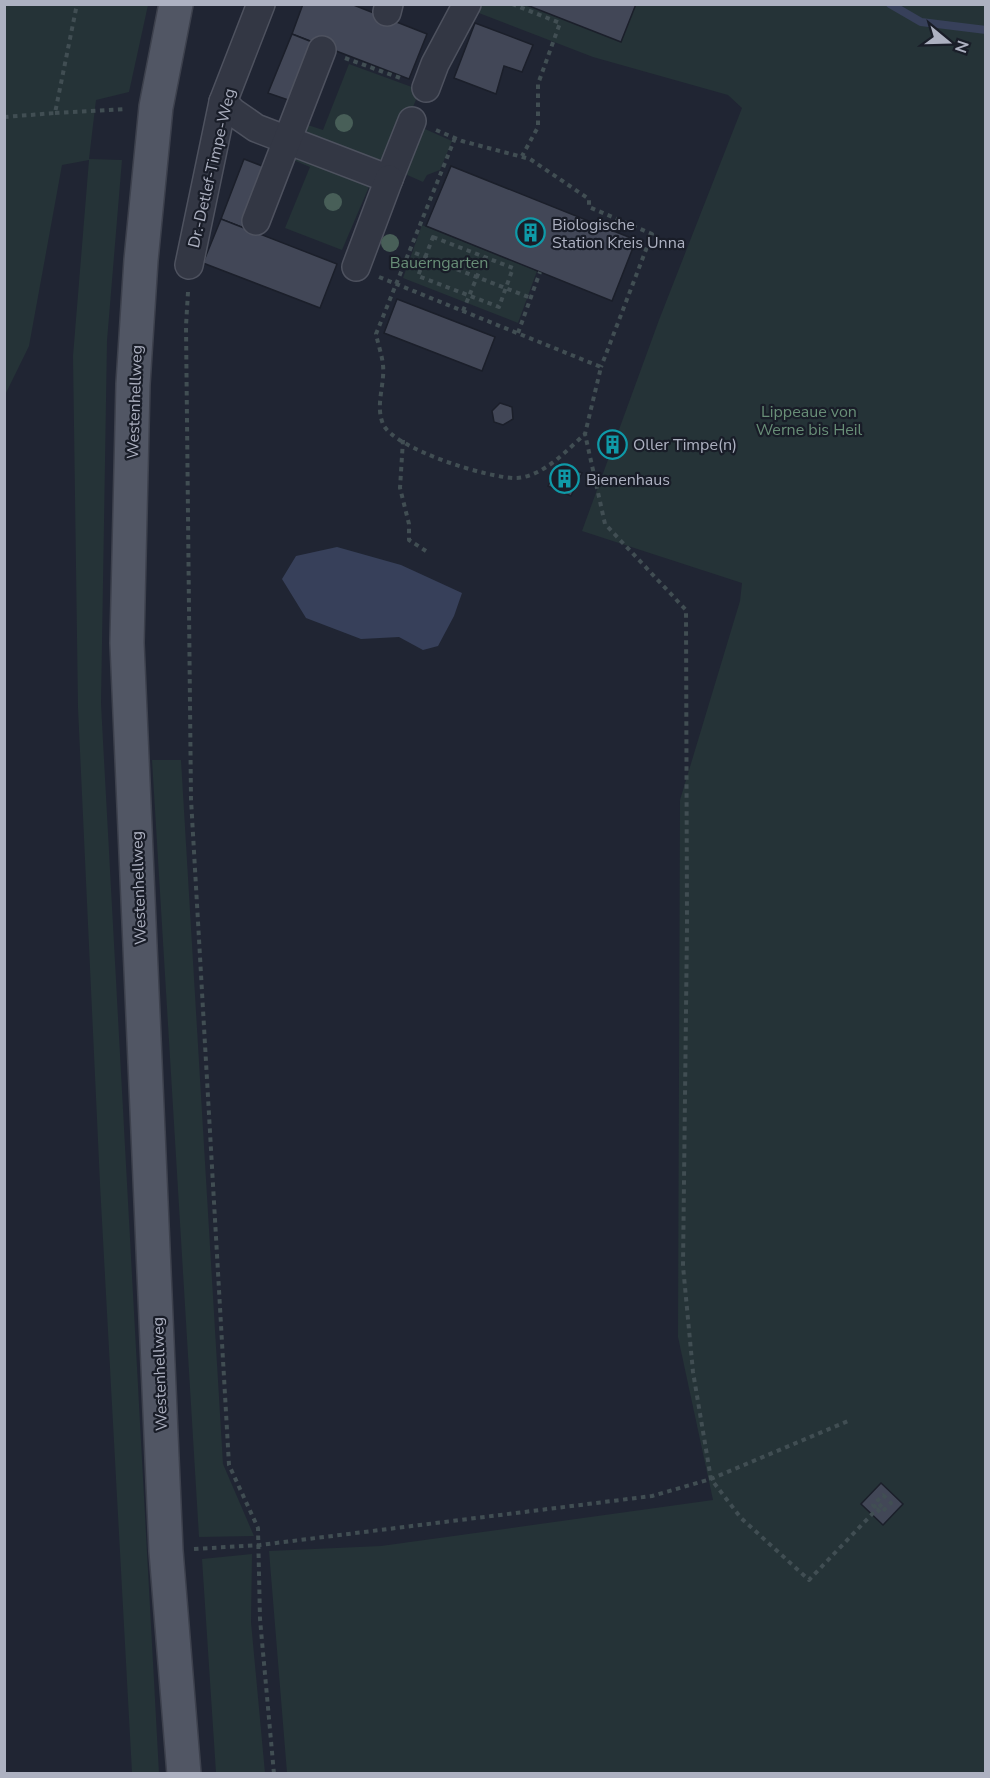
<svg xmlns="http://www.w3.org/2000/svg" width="990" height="1778" font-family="'Nunito Sans',sans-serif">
<rect width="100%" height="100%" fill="#202533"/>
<g fill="#253337">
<polygon points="5,4 148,5 129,92 96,100 89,159 122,160 107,341 101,704 159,1773 132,1773 100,1184 78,708 73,356 89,160 62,165 29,346 5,395"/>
<polygon points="458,5 985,5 985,1773 287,1773 269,1551 381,1546 713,1500 678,1337 680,800 740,601 742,583 582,531 659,320 742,108 728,95 593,57"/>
<polygon points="349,64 420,90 396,148 383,160 368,158 299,131 302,123 323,130"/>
<polygon points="425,129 452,141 440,170 427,175 423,182 403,173 420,132"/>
<polygon points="294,151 371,182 342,250 285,228 310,167 291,159"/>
<polygon points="422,225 537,271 518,323 403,278"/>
<polygon points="152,760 181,760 223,1464 254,1536 199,1537"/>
<polygon points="252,1554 251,1622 265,1773 216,1773 202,1559"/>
</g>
<polygon fill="#37405a" points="337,547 401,565 462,593 454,616 438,646 423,650 399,637 361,639 306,618 282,579 296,556"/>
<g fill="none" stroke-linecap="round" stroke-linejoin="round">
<polyline stroke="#37405a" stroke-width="8" points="890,4 921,22 986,30"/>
</g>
<g fill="#424757" stroke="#1b1f2a" stroke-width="1.5">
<polygon points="303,4 351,4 427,34 409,79 292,34"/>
<polygon points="524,4 636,4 621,42"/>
<polygon points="475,23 533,45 522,72 504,66 496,94 454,78"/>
<polygon points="292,34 317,44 294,102 268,93"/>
<polygon points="244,159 270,169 246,229 221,219"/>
<polygon points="451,166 636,240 612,301 426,226"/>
<polygon points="221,219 337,264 320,308 203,263"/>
<polygon points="397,299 495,337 482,371 384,333"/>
<polygon points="500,403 512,407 513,419 503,425 494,422 492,411"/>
<polygon points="613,431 625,448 611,457 600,441"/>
<polygon points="559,463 582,473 571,496 548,486"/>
<polygon points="881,1483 903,1504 883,1525 861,1504"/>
</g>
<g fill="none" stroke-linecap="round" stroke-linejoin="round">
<defs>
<g id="minor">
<polyline points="387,12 389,4"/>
<polyline points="426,88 435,64 467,4"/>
<polyline points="223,102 233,112 256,128 389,179 412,121"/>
<polyline points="256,221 322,50"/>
<polyline points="189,265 223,102 261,4"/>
<polyline points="356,267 389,179"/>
</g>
<polyline id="major" points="176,4 156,107 141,260 133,384 127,643 166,1551 184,1774"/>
</defs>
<use href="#minor" stroke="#4e525f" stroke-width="30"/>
<use href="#major" stroke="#3d414d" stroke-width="36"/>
<g stroke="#414e53" stroke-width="4" stroke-dasharray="4.5 4.5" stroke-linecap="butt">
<polyline points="512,4 560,23 538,84 538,127 522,156"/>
<polyline points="345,58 400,78"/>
<polyline points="55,113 126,109"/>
<polyline points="4,117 55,113 77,4"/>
<polyline points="436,130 462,141 530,159 589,199 589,207 652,234 601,367"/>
<path d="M 455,138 L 376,334 C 378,344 382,355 383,365 C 385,385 375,405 383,424 C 394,449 490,479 517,478 C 544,476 567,450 585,434"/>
<polygon points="433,237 513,268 499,307 418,276"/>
<polyline points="415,253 531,298"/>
<polyline points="379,277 601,367 585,434 605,524 686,610 687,927 683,1266 693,1372 711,1479 741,1518 809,1580 877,1509 881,1513 891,1503 883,1495 873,1505 877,1509 882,1504"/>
<polyline points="188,292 186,326 191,799 229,1465 258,1528 260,1619 274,1774"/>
<polyline points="463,311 485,257"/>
<polyline points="518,333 540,272"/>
<polyline points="403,440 400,488 409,524 409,540 426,551"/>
<polyline points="194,1549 260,1545 652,1496 711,1479 848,1421"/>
</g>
<use href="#minor" stroke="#333744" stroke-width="27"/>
<use href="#major" stroke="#515664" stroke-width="33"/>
</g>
<g fill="#485f58">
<circle cx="344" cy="123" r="9"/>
<circle cx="333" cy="202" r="9"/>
<circle cx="390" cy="243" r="9"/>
</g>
<defs>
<symbol id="building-ring" viewBox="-11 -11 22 22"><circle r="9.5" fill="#191d28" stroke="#0f9aa8" stroke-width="1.5"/><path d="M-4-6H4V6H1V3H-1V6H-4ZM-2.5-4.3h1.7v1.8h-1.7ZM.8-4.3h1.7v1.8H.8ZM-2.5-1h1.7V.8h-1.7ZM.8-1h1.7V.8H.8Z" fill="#0f9aa8"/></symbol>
</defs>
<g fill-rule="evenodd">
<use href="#building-ring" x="514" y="216" width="33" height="33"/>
<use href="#building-ring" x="596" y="428" width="33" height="33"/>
<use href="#building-ring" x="548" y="462" width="33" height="33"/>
</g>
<g text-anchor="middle" stroke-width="4.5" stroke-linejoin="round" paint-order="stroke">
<g font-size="16" fill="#adb1c1" stroke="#191d28">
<text transform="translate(211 168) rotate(-77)" y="6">Dr.-Detlef-Timpe-Weg</text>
<text transform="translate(134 402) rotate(-88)" y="6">Westenhellweg</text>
<text transform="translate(138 888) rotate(-92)" y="6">Westenhellweg</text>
<text transform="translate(159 1374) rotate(-92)" y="6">Westenhellweg</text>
</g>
<g font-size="16" fill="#adb1c1" stroke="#191d28" text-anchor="start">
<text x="552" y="230">Biologische<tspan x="552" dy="18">Station Kreis Unna</tspan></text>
<text x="633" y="450">Oller Timpe(n)</text>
<text x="586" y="485">Bienenhaus</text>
</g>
<g font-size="16" fill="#688e77" stroke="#191d28">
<text x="439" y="268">Bauerngarten</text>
<text x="809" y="417">Lippeaue von<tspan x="809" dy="18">Werne bis Heil</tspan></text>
</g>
</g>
<rect width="990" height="1778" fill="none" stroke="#adb1c1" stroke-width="12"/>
<g transform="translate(948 42) rotate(109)" stroke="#191d28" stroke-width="4.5" paint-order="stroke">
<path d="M0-4.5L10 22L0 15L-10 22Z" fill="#adb1c1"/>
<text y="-9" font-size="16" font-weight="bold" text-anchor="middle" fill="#adb1c1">N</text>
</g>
</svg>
